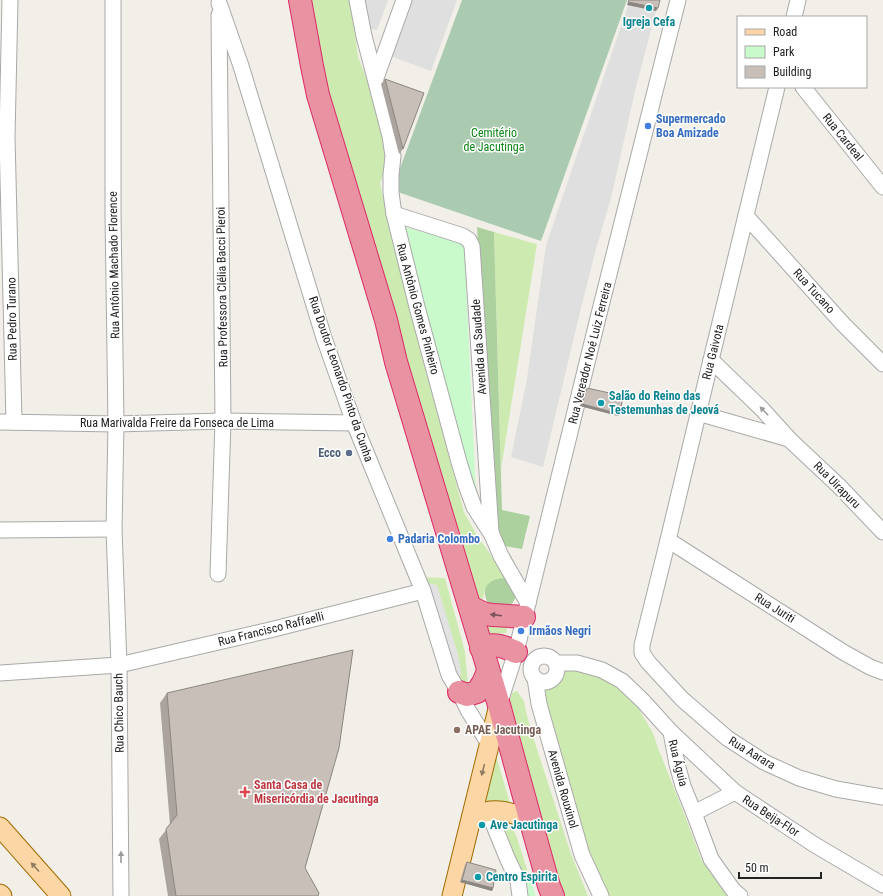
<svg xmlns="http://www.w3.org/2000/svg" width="883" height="896" font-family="'Roboto Condensed',sans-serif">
<rect width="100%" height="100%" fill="#f2efe9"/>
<g fill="#e0dfdf">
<polygon points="363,0 388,0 377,30 366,28"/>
<polygon points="409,0 457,0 431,71 390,56"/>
<polygon points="630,0 659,0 636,87 611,198 596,249 580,312 543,467 511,457 527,379 546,245"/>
</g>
<g fill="#cdebb0">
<polygon points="310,0 351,0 358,57 369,85 386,148 386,161 384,173 380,183 390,232 423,361 464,512 478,537 512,584 486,587 482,601 474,594 325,79"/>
<polygon points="494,232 537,244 501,469"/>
<polygon points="417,577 445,578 465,652 468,685 457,688 461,672 457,651 419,582"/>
<polygon points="481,620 510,620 506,633 482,635"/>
<path d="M 564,667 L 610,679 L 637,704 L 641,713 L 653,733 L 658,748 L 687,821 L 701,859 L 727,896 L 604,896 L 589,860 L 540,691 C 545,680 553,672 564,667 Z"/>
<polygon points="517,691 524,701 527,716 534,740 571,854 588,896 558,896 509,702 512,693"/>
<polygon points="495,752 512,810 487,803 483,798"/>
<polygon points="499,820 511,826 516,835 530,878 522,880 503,843 507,835 500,826"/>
</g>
<g fill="#add19e">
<polygon points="477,227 494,232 502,510 530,516 522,549 492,544"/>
<path d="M 503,578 C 508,580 509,582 512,586 C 519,594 515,601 508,608 L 489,605 C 480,590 486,580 503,578 Z"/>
</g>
<polygon fill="#aacbaf" points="462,0 627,0 541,241 392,190"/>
<g fill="#c8facc">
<polygon points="398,225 464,244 477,512"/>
<polygon points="530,878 536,896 523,896 522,880"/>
</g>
<polygon fill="#e2e2e2" points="419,582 437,585 457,651 461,672 457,688"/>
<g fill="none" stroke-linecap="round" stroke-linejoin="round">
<defs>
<g id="minor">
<polyline points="10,0 7,137 14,422"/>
<polyline points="113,0 113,214 116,424 114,529 119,665 121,896"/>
<polyline points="357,0 364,36 390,136 393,156 391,175 391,193 394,214 417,307 459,462 466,485 474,507 492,535 501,556 528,603"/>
<polyline points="219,3 241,66 324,338 354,423 423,591 449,675 459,692 468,710 489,744"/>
<polyline points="794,17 798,0"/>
<polyline points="376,78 404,0"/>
<polyline points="777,87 711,360 668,540 642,645 642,653 648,662 682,699 727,738 764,762 799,778 836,789 883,797"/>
<polyline points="803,87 883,187"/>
<polyline points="394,214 463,236 469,240 472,246 491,532"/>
<polyline points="746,216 843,324 883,364"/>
<polyline points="711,360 762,409 790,440 839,486 883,532"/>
<polyline points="698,413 789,439"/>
<polyline points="0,422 116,424 223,421 354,423"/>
<polyline points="0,530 114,529"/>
<polyline points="668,540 843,652 870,667 883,672"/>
<polyline points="218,574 223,421 219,15"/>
<circle cx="544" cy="669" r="13"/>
<polyline points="556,663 577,663 602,670 622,681 643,701 671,732 735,792 815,845 883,885"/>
<polyline points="0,673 119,665 274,629 423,591"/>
<polyline points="535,678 539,704 582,855 601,896"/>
<polyline points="499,705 516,652 598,318 678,0"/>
<polyline points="671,732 677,764 683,786 694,813 711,859 733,890 740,896"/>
<polyline points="488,811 508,860 518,881 520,896"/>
<polyline points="694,813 735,792"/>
</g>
<g id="major">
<path d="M 472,816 C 494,807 510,810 531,822"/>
<polyline points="0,827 61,896"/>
<polyline points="0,894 2,896"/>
<polyline points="452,896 499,705"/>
</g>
<g id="highway">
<polyline points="300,0 312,66 318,95 386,320 396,362 499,705 531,822 549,886 553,896"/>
<polyline points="470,607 485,614 493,615 524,617"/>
<path d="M 481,648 C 494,642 505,647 516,652"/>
<polyline points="459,692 467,695 477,692 483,683 488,671"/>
</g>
</defs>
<use href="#minor" stroke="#a9a9a9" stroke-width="17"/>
<use href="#major" stroke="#a06b00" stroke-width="21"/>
<use href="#highway" stroke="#dc2a67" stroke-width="24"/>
<use href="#minor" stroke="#fff" stroke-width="15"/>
<use href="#major" stroke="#fcd6a4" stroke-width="19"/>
<use href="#highway" stroke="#e892a2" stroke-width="22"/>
</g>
<g fill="#aba49e">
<polygon points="385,79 403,149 399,154 381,84"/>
<polygon points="587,388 620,414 618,416 580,406 585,390"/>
<polygon points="167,693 318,896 168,896 159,839 170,825 160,703"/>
<polygon points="467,862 493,888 492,891 460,882 465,865"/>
</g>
<g fill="#8b8681">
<polygon points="628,2 658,8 656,11 627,5"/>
<polygon points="582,404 620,414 618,416 580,406"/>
<polygon points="462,880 493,888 492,891 460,882"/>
</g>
<g fill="#c7bfb8" stroke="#8b8681">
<polygon points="629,0 660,0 658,8 628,2"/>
<polygon points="385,79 424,93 403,149"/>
<polygon points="587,388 623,396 620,414 582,404"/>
<polygon points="353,650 339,748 305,868 319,893 318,896 176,896 166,829 177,815 167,693"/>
<polygon points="467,862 496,870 493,888 462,880"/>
</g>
<defs><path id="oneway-solid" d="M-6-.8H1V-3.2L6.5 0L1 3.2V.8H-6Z"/></defs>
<g fill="#9c9c9c">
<use href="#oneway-solid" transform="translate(764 411) rotate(-134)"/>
<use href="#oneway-solid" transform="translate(121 857) rotate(-90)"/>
</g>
<use fill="#7b545c" href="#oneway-solid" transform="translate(496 615) rotate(-173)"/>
<g fill="#8f7c63">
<use href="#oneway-solid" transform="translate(483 770) rotate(104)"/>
<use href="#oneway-solid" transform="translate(35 867) rotate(-132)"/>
</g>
<g fill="#0f9aa8" stroke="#fff" stroke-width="1.5">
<circle cx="649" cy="8" r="4"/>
<circle cx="601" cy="403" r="4"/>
<circle cx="482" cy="825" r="4"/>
<circle cx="478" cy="877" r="4"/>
</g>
<g fill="#3f7fe0" stroke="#fff" stroke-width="1.5">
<circle cx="648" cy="126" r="4"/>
<circle cx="390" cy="539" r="4"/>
<circle cx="521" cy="631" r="4"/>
</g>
<circle fill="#5c6f8a" stroke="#fff" stroke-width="1.5" cx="349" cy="453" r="4"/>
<circle fill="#8d6e63" stroke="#fff" stroke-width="1.5" cx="457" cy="730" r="4"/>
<path fill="#e0444e" stroke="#fff" stroke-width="1.5" d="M243 786h4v4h4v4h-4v4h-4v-4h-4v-4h4z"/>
<g text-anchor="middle" stroke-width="3" stroke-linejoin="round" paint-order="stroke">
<g font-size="12" font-weight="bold" fill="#0d838f" stroke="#fff" text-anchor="start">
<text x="649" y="26" text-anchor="middle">Igreja Cefa</text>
<text x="609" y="400">Salão do Reino das<tspan x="609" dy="14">Testemunhas de Jeová</tspan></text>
<text x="490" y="829">Ave Jacutinga</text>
<text x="486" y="881">Centro Espirita</text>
</g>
<g font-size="12" font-weight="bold" fill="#366cbe" stroke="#fff" text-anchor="start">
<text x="656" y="123">Supermercado<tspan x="656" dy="14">Boa Amizade</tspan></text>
<text x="398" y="543">Padaria Colombo</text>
<text x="529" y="635">Irmãos Negri</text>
</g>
<g font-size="12" fill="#0c8416" stroke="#fff">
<text x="494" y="137">Cemitério<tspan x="494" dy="14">de Jacutinga</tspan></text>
</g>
<g font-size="12" fill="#222" stroke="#fff">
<text transform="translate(843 137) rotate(51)" y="4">Rua Cardeal</text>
<text transform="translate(114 265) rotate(-91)" y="4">Rua Antônio Machado Florence</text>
<text transform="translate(222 287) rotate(-91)" y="4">Rua Professora Clélia Bacci Pieroi</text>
<text transform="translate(814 291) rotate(48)" y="4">Rua Tucano</text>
<text transform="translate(418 309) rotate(75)" y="4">Rua Antônio Gomes Pinheiro</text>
<text transform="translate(12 319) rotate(-91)" y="4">Rua Pedro Turano</text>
<text transform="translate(479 347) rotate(-94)" y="4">Avenida da Saudade</text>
<text transform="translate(713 352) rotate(-76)" y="4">Rua Gaivota</text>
<text transform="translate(590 353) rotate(-76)" y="4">Rua Vereador Noé Luiz Ferreira</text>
<text transform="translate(341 379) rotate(71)" y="4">Rua Doutor Leonardo Pinto da Cunha</text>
<text x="177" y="427">Rua Marivalda Freire da Fonseca de Lima</text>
<text transform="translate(837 485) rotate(45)" y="4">Rua Uirapuru</text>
<text transform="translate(775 608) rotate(32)" y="4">Rua Juriti</text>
<text transform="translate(271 629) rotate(-14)" y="4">Rua Francisco Raffaelli</text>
<text transform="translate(119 713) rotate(-91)" y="4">Rua Chico Bauch</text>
<text transform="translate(752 753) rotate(31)" y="4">Rua Aarara</text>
<text transform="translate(678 763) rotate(76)" y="4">Rua Águia</text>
<text transform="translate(563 789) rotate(74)" y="4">Avenida Rouxinol</text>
<text transform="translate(771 816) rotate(33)" y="4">Rua Beija-Flor</text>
</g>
<g font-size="12" font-weight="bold" fill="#4e5e75" stroke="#fff" text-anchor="end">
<text x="341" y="457">Ecco</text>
</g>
<g font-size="12" font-weight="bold" fill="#785e54" stroke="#fff" text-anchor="start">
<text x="465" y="734">APAE Jacutinga</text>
</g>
<g font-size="12" font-weight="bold" fill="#be3a42" stroke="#fff" text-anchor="start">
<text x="254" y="789">Santa Casa de<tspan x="254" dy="14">Misericórdia de Jacutinga</tspan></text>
</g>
</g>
<rect x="737" y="16" width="130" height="72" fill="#ffffff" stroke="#a7a7a7"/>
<rect x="745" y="29" width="20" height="6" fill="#fcd6a4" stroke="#a7a7a7"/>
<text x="773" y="36" font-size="12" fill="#222222">Road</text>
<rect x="745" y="46" width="20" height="12" fill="#c8facc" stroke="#a7a7a7"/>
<text x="773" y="56" font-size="12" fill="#222222">Park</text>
<rect x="745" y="66" width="20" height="12" fill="#c7bfb8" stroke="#a7a7a7"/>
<text x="773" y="76" font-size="12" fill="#222222">Building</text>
<path d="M739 872v6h82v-6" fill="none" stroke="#222222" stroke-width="2"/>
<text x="745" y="872" font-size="12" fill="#222222" stroke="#ffffff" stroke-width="3" paint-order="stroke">50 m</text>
</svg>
